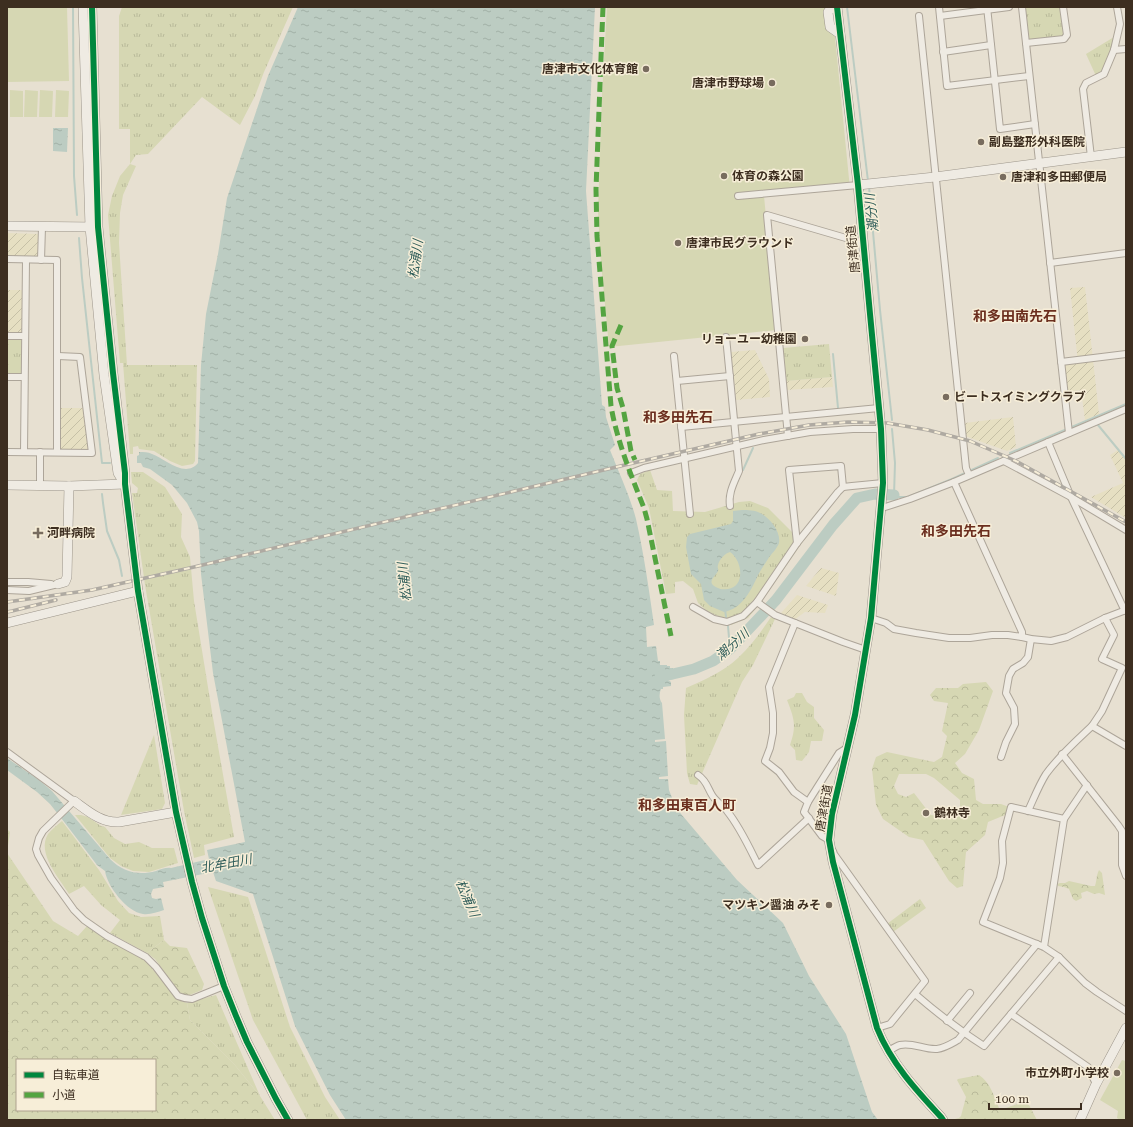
<svg xmlns="http://www.w3.org/2000/svg" width="1133" height="1127" font-family="'Roboto Serif','Noto Sans JP',serif">
<defs>
<pattern id="farmland-furrows" width="10" height="10" patternUnits="userSpaceOnUse"><rect width="10" height="10" fill="#e6dfc2"/><path d="M-1 1l2-2M0 10L10 0M9 11l2-2" fill="none" stroke="#c6c0a6"/></pattern>
<pattern id="grass-tufts" width="24" height="20" patternUnits="userSpaceOnUse"><rect width="24" height="20" fill="#d6d7b3"/><path d="M3 7l-1-3M5 7V3M7 7l1-3M15 17l-1-3M17 17v-4M19 17l1-3" fill="none" stroke="#b9b99a"/></pattern>
<pattern id="forest-crowns" width="20" height="18" patternUnits="userSpaceOnUse"><rect width="20" height="18" fill="#d6d7b3"/><path d="M2 6a3 3 0 1 1 6 0M12 15a3 3 0 1 1 6 0" fill="none" stroke="#b9b99a"/></pattern>
<pattern id="water-ripples" width="26" height="14" patternUnits="userSpaceOnUse"><rect width="26" height="14" fill="#bcccc2"/><path d="M2 4q2-2 4 0t4 0M15 11q2-2 4 0t4 0" fill="none" stroke="#a2b0a6"/></pattern>
</defs>
<rect width="100%" height="100%" fill="#e7e0d1"/>
<g fill="url(#farmland-furrows)">
<polygon points="7,233 39,234 40,257 7,256"/>
<polygon points="1085,287 1099,414 1085,420 1081,390 1065,392 1062,365 1078,363 1070,288"/>
<polygon points="7,290 23,290 22,333 7,333"/>
<polygon points="755,350 769,379 770,397 736,400 731,352"/>
<polygon points="832,377 833,387 786,390 786,381"/>
<polygon points="59,408 84,408 89,449 60,450"/>
<polygon points="1013,417 1016,447 1007,451 965,436 965,423"/>
<polygon points="1118,450 1126,460 1126,518 1091,497 1123,483 1110,455"/>
<polygon points="821,568 839,573 836,596 806,586"/>
<polygon points="797,595 828,605 825,613 805,612 794,620 781,613"/>
</g>
<g fill="url(#grass-tufts)">
<polygon points="122,7 293,7 264,72 255,96 240,125 202,97 148,154 136,155 130,164 136,166 123,195 120,213 119,243 127,365 197,365 195,461 193,464 182,466 170,461 154,451 139,449 138,446 133,447 133,454 130,454 123,363 120,363 108,215 112,196 120,176 130,164 130,129 119,129 119,16"/>
<polygon points="1024,7 1060,7 1064,34 1063,37 1031,41 1027,38"/>
<polygon points="1114,37 1112,48 1102,73 1096,76 1086,54"/>
<rect x="7" y="338" width="15" height="36"/>
<polygon points="829,344 832,377 786,381 783,348"/>
<polygon points="650,470 657,490 672,491 673,511 705,512 739,502 750,501 768,508 792,532 799,533 806,537 762,601 748,618 731,625 729,618 722,618 707,611 698,603 693,589 683,581 675,582 675,593 666,594 649,508 637,480 640,474"/>
<polygon points="131,472 143,472 165,487 182,514 181,537 190,557 194,601 212,712 234,837 204,845 205,855 194,858 184,811 145,585 132,493 137,493 138,488 132,483"/>
<path d="M 771,617 L 775,619 L 753,665 L 742,682 L 697,785 L 690,784 L 687,773 L 684,715 L 686,688 C 704,680 723,672 738,658 C 751,646 761,632 771,617 Z"/>
<path d="M 796,693 L 802,693 L 807,702 L 814,707 L 814,718 L 824,730 L 822,741 L 811,741 L 809,752 L 802,761 L 796,760 L 795,750 L 790,745 C 797,726 794,718 787,700 L 794,697 Z"/>
<polygon points="154,735 165,803 162,809 121,815"/>
<polygon points="75,815 81,815 88,817 101,826 105,827 114,838 125,844 139,842 152,848 174,848 178,863 149,872 133,871 121,866 110,858"/>
<path d="M 62,821 L 99,870 L 118,901 L 129,913 L 141,917 L 160,916 L 164,940 L 147,953 L 110,933 L 120,920 L 101,905 L 84,886 L 69,894 C 60,879 36,853 48,834 C 52,829 57,825 62,821 Z"/>
<polygon points="208,887 248,897 290,1027 325,1097 340,1120 307,1120 253,1020"/>
<polygon points="920,899 926,908 893,932 887,924"/>
<polygon points="216,995 260,1096 234,1064 190,1020 187,1003"/>
</g>
<g fill="url(#forest-crowns)" fill-rule="evenodd">
<path d="M 986,682 L 993,691 L 979,730 L 965,754 L 955,763 L 962,773 L 974,779 L 976,800 L 983,804 L 1001,804 L 1009,807 L 1005,815 L 988,822 L 985,835 L 966,852 L 963,886 L 957,888 L 949,881 L 923,840 L 909,837 L 883,819 L 876,805 L 872,769 L 876,757 L 887,752 L 934,762 L 942,757 L 947,736 L 942,731 L 948,703 L 934,701 L 930,695 L 936,688 L 958,688 L 963,684 ZM 899,774 L 926,774 L 934,778 L 960,800 L 960,809 L 951,818 L 931,815 L 914,793 L 906,797 L 898,794 L 894,786 Z"/>
<path d="M 7,829 L 10,832 L 7,853 L 53,921 L 78,936 L 87,926 L 145,960 L 178,1000 L 187,1003 L 190,1020 L 234,1064 L 260,1096 L 275,1120 L 7,1120 ZM 17,1060 L 155,1060 L 155,1110 L 17,1110 Z"/>
<path d="M 1099,870 L 1102,873 L 1105,895 L 1099,893 L 1094,894 L 1087,891 L 1081,893 L 1082,898 L 1076,901 L 1073,899 L 1069,889 L 1064,887 L 1058,886 L 1057,884 L 1060,883 L 1065,883 L 1069,881 L 1091,886 L 1095,886 C 1097,880 1096,876 1099,870 Z"/>
<polygon points="164,940 170,946 187,948 204,984 202,990 187,996 180,993 155,959 147,953"/>
<path d="M 979,1075 C 990,1082 994,1096 999,1108 L 1003,1109 L 1023,1102 L 1029,1105 L 1037,1120 L 951,1120 L 959,1118 L 961,1116 L 966,1097 L 957,1080 L 958,1079 Z"/>
</g>
<g fill="#d6d7b3">
<polygon points="7,7 67,7 69,81 7,82"/>
<polygon points="607,7 832,7 850,189 764,196 777,330 609,347 600,252 598,210 602,94"/>
<polygon points="10,90 23,91 23,117 10,117"/>
<polygon points="25,90 38,91 37,117 24,117"/>
<polygon points="40,90 53,91 52,117 39,117"/>
<polygon points="56,90 69,91 68,117 55,117"/>
<polygon points="1122,1060 1126,1061 1126,1120 1120,1120 1117,1118 1118,1111 1100,1100"/>
</g>
<g fill="url(#water-ripples)" fill-rule="evenodd">
<path d="M 298,7 L 595,7 L 586,191 L 602,405 L 605,407 L 606,417 L 615,445 L 610,450 C 619,473 630,496 636,519 C 644,554 649,590 654,625 L 646,627 L 647,647 L 656,646 L 658,661 L 660,661 L 660,665 L 667,665 L 667,666 L 670,666 L 670,668 L 673,668 L 674,679 L 668,680 L 671,682 L 671,686 L 663,687 L 663,689 L 661,689 C 659,694 659,699 662,703 L 665,739 L 655,740 L 655,742 L 666,741 L 668,776 L 659,777 L 659,779 L 668,779 L 669,790 L 676,808 L 737,880 L 783,923 L 809,976 L 846,1034 L 872,1112 L 878,1120 L 346,1120 L 330,1095 L 295,1026 L 253,894 L 216,881 L 213,872 L 163,882 L 164,887 L 153,889 L 151,894 L 152,898 L 156,899 L 161,898 L 164,910 C 157,912 150,915 143,914 C 127,912 107,886 105,871 L 97,865 L 65,823 L 50,804 L 37,792 L 7,770 L 7,758 L 39,780 L 52,791 L 110,859 C 123,872 138,876 156,871 C 161,869 167,867 171,868 L 209,859 L 207,850 L 245,842 L 213,673 L 201,574 L 199,531 L 197,522 L 187,503 L 172,485 L 150,469 L 143,467 L 141,463 L 137,463 L 137,456 L 139,455 L 139,452 C 144,452 148,452 152,454 C 164,458 185,479 198,463 L 201,365 L 206,314 L 218,254 L 227,198 L 268,76 Z"/>
<polygon points="53,128 68,128 67,152 53,151"/>
<path d="M 742,510 C 748,510 755,510 760,513 C 770,518 781,532 779,543 C 777,549 771,554 768,559 C 765,564 761,569 758,575 C 752,589 742,609 724,612 L 710,606 L 704,600 L 701,584 L 691,574 L 686,547 L 687,537 L 690,534 L 731,524 L 733,521 L 733,511 ZM 730,552 C 742,560 746,586 728,589 C 725,589 721,590 718,588 C 705,583 715,577 718,571 C 719,568 717,569 718,565 C 719,560 725,553 730,552 Z"/>
</g>
<g fill="none" stroke-linecap="round" stroke-linejoin="round">
<g stroke="#bcccc2" stroke-width="2">
<polyline points="73,7 74,176 77,215"/>
<polyline points="847,7 868,181"/>
<polyline points="869,187 880,310 892,420"/>
<polyline points="79,238 82,278 102,463 110,463"/>
<polyline points="833,354 838,408"/>
<polyline points="1098,425 1126,459"/>
<polyline points="892,429 895,463 894,495 898,497 908,497 952,479 998,458"/>
<polyline points="1010,453 1126,404"/>
<polyline points="743,470 753,448"/>
<polyline points="102,494 103,503 107,531 119,560 122,576"/>
<polyline points="725,609 726,617"/>
<polyline points="728,626 730,649"/>
</g>
<polyline stroke="#bcccc2" stroke-width="11" points="660,677 694,669 713,661 730,649 776,600 833,525 857,498 875,494 894,495"/>
<defs>
<g id="street">
<polyline points="939,7 947,86 1029,76"/>
<polyline points="987,7 1000,129 1035,124"/>
<polyline points="1022,7 1069,433"/>
<polyline points="919,16 966,468 969,475"/>
<polyline points="940,16 1009,7"/>
<polyline points="1026,43 1064,39 1067,35 1063,7"/>
<polyline points="1114,50 1126,49"/>
<polyline points="943,52 991,45"/>
<polyline points="1091,157 1083,89 1086,83 1104,74 1114,50 1120,24 1117,7"/>
<polyline points="738,196 858,185"/>
<polyline points="7,259 57,260 57,452"/>
<polyline points="41,260 42,227"/>
<polyline points="1050,263 1126,253"/>
<polyline points="7,336 25,336"/>
<path d="M 726,337 L 739,471 C 734,483 728,493 730,506"/>
<polyline points="674,356 690,514"/>
<polyline points="1061,362 1126,354"/>
<polyline points="7,377 24,377"/>
<polyline points="677,381 730,376"/>
<polyline points="681,427 879,408"/>
<polyline points="788,436 767,215 863,243"/>
<polyline points="1048,442 1071,497 1123,607 1126,611"/>
<polyline points="7,452 92,453 80,357 58,356"/>
<polyline points="24,452 26,260"/>
<polyline points="40,452 40,485"/>
<polyline points="1004,461 1071,497 1126,530"/>
<polyline points="631,473 644,468 764,440 810,432 853,429 881,429"/>
<polyline points="954,482 1022,632 1022,637"/>
<polyline points="882,508 910,499 954,482 1126,409"/>
<polyline points="797,543 789,470 841,466 843,487"/>
<polyline points="7,582 28,582 51,584"/>
<polyline points="7,590 29,591 58,584"/>
<polyline points="757,602 775,615 843,642 866,650"/>
<polyline points="693,607 714,619 727,622 743,616 757,602 797,543 838,492 843,487 852,486 883,483"/>
<polyline points="871,618 886,623 894,629 916,633 949,638 970,638 992,635 1008,635 1022,637 1031,639 1051,641 1067,637 1105,618 1126,610"/>
<polyline points="1105,618 1114,635 1102,659 1122,668 1102,711 1092,726 1126,746"/>
<polyline points="795,623 769,687 773,713 773,733 770,748 765,761 779,772 794,792 808,802"/>
<path d="M 7,752 L 74,801 L 43,831 L 39,838 L 36,849 L 38,855 L 51,878 L 74,910 L 84,920 L 107,936 L 146,957 L 156,967 L 178,996 C 183,998 186,999 192,999 L 224,986"/>
<polyline points="1062,754 1118,825 1122,831 1122,865 1126,876"/>
<polyline points="1001,757 1006,742 1015,724 1014,708 1006,693 1009,676 1013,669 1023,663 1028,657 1031,639"/>
<path d="M 698,775 C 709,782 708,793 716,800 C 719,804 724,806 727,811 C 740,827 749,847 758,865 L 809,818"/>
<path d="M 1028,811 C 1034,798 1039,785 1046,774 C 1059,756 1076,741 1092,726"/>
<polyline points="1064,819 1087,785"/>
<polyline points="830,842 829,840 822,836 804,812 808,802 839,753 847,748"/>
<polyline points="833,851 834,854 925,981 890,1024 877,1028"/>
<polyline points="1044,947 1064,819 1011,807 1002,841 1003,863 1000,878 983,922 1044,947 1059,957 1085,983 1097,992 1126,1011"/>
<path d="M 915,994 C 937,1013 959,1030 984,1046 L 1059,957"/>
<polyline points="1011,1014 1088,1067 1096,1084"/>
<polyline points="947,1021 970,993"/>
<path d="M 889,1051 C 892,1049 896,1046 900,1045 C 913,1042 924,1050 937,1049 C 945,1048 951,1044 958,1040 L 1037,944"/>
</g>
<g id="secondary">
<polyline points="83,7 90,227 104,375 118,473 124,483"/>
<polyline points="92,7 98,227 113,373 125,473 125,484 138,591 176,812 192,882 202,918 224,986 236,1016 247,1042 276,1099 288,1120"/>
<polyline points="832,7 828,12 830,27 840,34"/>
<path d="M 837,7 L 858,185 L 870,314 L 881,429 L 883,483 L 871,618 L 855,715 L 832,814 L 829,840 L 833,862 L 877,1028 C 891,1063 916,1090 941,1117 L 943,1120"/>
<polyline points="858,185 935,177 1126,152"/>
<polyline points="7,226 95,227"/>
<polyline points="7,485 69,486 125,484"/>
<polyline points="58,584 65,582 67,577 69,486"/>
<polyline points="7,623 138,591"/>
<path d="M 74,801 C 88,811 101,823 119,822 L 176,812"/>
<polyline points="1080,1120 1096,1084 1126,1028"/>
</g>
</defs>
<use href="#street" stroke="#ada599" stroke-width="8"/>
<use href="#secondary" stroke="#9c958a" stroke-width="10"/>
<use href="#street" stroke="#efebe3" stroke-width="6"/>
<use href="#secondary" stroke="#efebe3" stroke-width="9"/>
<defs>
<g id="rail">
<polyline points="7,602 92,590 194,567 629,464 759,434 809,425 848,422 887,423 928,430 970,441 1016,461 1126,522"/>
<polyline points="7,612 12,611 56,600"/>
</g>
</defs>
<use href="#rail" stroke="#afaaa2" stroke-width="3.5"/>
<use href="#rail" stroke="#f7eed8" stroke-width="2" stroke-dasharray="6" stroke-linecap="butt"/>
<g stroke="#54a441" stroke-width="5" stroke-dasharray="10 5" stroke-linecap="butt">
<path d="M 603,7 L 602,32 L 596,189 L 597,236 L 611,406 C 617,441 631,475 644,508 L 647,519 L 671,636"/>
<polyline points="621,325 612,346 617,388 623,408 631,451 635,460"/>
</g>
<defs>
<g id="cycleway">
<polyline points="92,7 98,227 113,373 125,473 125,484 138,591 176,812 192,882 202,918 224,986 236,1016 247,1042 276,1099 288,1120"/>
<path d="M 837,7 L 858,185 L 870,314 L 881,429 L 883,483 L 871,618 L 855,715 L 832,814 L 829,840 L 833,862 L 877,1028 C 891,1063 916,1090 941,1117 L 943,1120"/>
</g>
</defs>
<use href="#cycleway" stroke="#f7eed8" stroke-width="8"/>
<use href="#cycleway" stroke="#00873e" stroke-width="6"/>
</g>
<g fill="#786c5e" stroke="#f7eed8" stroke-width="1.5">
<circle cx="646" cy="69" r="4"/>
<circle cx="772" cy="83" r="4"/>
<circle cx="981" cy="142" r="4"/>
<circle cx="724" cy="176" r="4"/>
<circle cx="1003" cy="177" r="4"/>
<circle cx="678" cy="243" r="4"/>
<circle cx="805" cy="339" r="4"/>
<circle cx="946" cy="397" r="4"/>
<path d="M36 527h4v4h4v4h-4v4h-4v-4h-4v-4h4z"/>
<circle cx="926" cy="813" r="4"/>
<circle cx="829" cy="905" r="4"/>
<circle cx="1117" cy="1073" r="4"/>
</g>
<g text-anchor="middle" stroke-width="3" stroke-linejoin="round" paint-order="stroke">
<g font-size="12" font-weight="bold" fill="#3d2e20" stroke="#f7eed8" text-anchor="start">
<text x="638" y="73" text-anchor="end">唐津市文化体育館</text>
<text x="764" y="87" text-anchor="end">唐津市野球場</text>
<text x="989" y="146">副島整形外科医院</text>
<text x="732" y="180">体育の森公園</text>
<text x="1011" y="181">唐津和多田郵便局</text>
<text x="686" y="247">唐津市民グラウンド</text>
<text x="797" y="343" text-anchor="end">リョーユー幼稚園</text>
<text x="954" y="401">ビートスイミングクラブ</text>
<text x="47" y="537">河畔病院</text>
<text x="934" y="817">鶴林寺</text>
<text x="821" y="909" text-anchor="end">マツキン醤油 みそ</text>
<text x="1109" y="1077" text-anchor="end">市立外町小学校</text>
</g>
<g font-size="12" fill="#3d2e20" stroke="#f7eed8">
<text transform="translate(853 249) rotate(-96)" y="4">唐津街道</text>
<text transform="translate(824 808) rotate(-80)" y="4">唐津街道</text>
</g>
<g font-size="13" font-style="italic" fill="#2f5d5a" stroke="#f7eed8">
<text transform="translate(871 213) rotate(-96)" y="5">潮分川</text>
<text transform="translate(415 259) rotate(-82)" y="5">松浦川</text>
<text transform="translate(404 582) rotate(-96)" y="5">松浦川</text>
<text transform="translate(732 644) rotate(-42)" y="5">潮分川</text>
<text transform="translate(226 863) rotate(-11)" y="5">北牟田川</text>
<text transform="translate(468 898) rotate(67)" y="5">松浦川</text>
</g>
<g font-size="14" font-weight="bold" fill="#6b2e1e" stroke="#f7eed8">
<text x="1015" y="321">和多田南先石</text>
<text x="678" y="422">和多田先石</text>
<text x="956" y="536">和多田先石</text>
<text x="687" y="810">和多田東百人町</text>
</g>
</g>
<rect width="1133" height="1127" fill="none" stroke="#3d2e20" stroke-width="16"/>
<rect x="16" y="1059" width="140" height="52" fill="#f7eed8" stroke="#ada18e"/>
<rect x="24" y="1072" width="20" height="6" fill="#00873e" stroke="#ada18e"/>
<text x="52" y="1079" font-size="12" fill="#3d2e20">自転車道</text>
<rect x="24" y="1092" width="20" height="6" fill="#54a441" stroke="#ada18e"/>
<text x="52" y="1099" font-size="12" fill="#3d2e20">小道</text>
<path d="M989 1103v6h92v-6" fill="none" stroke="#3d2e20" stroke-width="2"/>
<text x="995" y="1103" font-size="12" fill="#3d2e20" stroke="#f7eed8" stroke-width="3" paint-order="stroke">100 m</text>
</svg>
